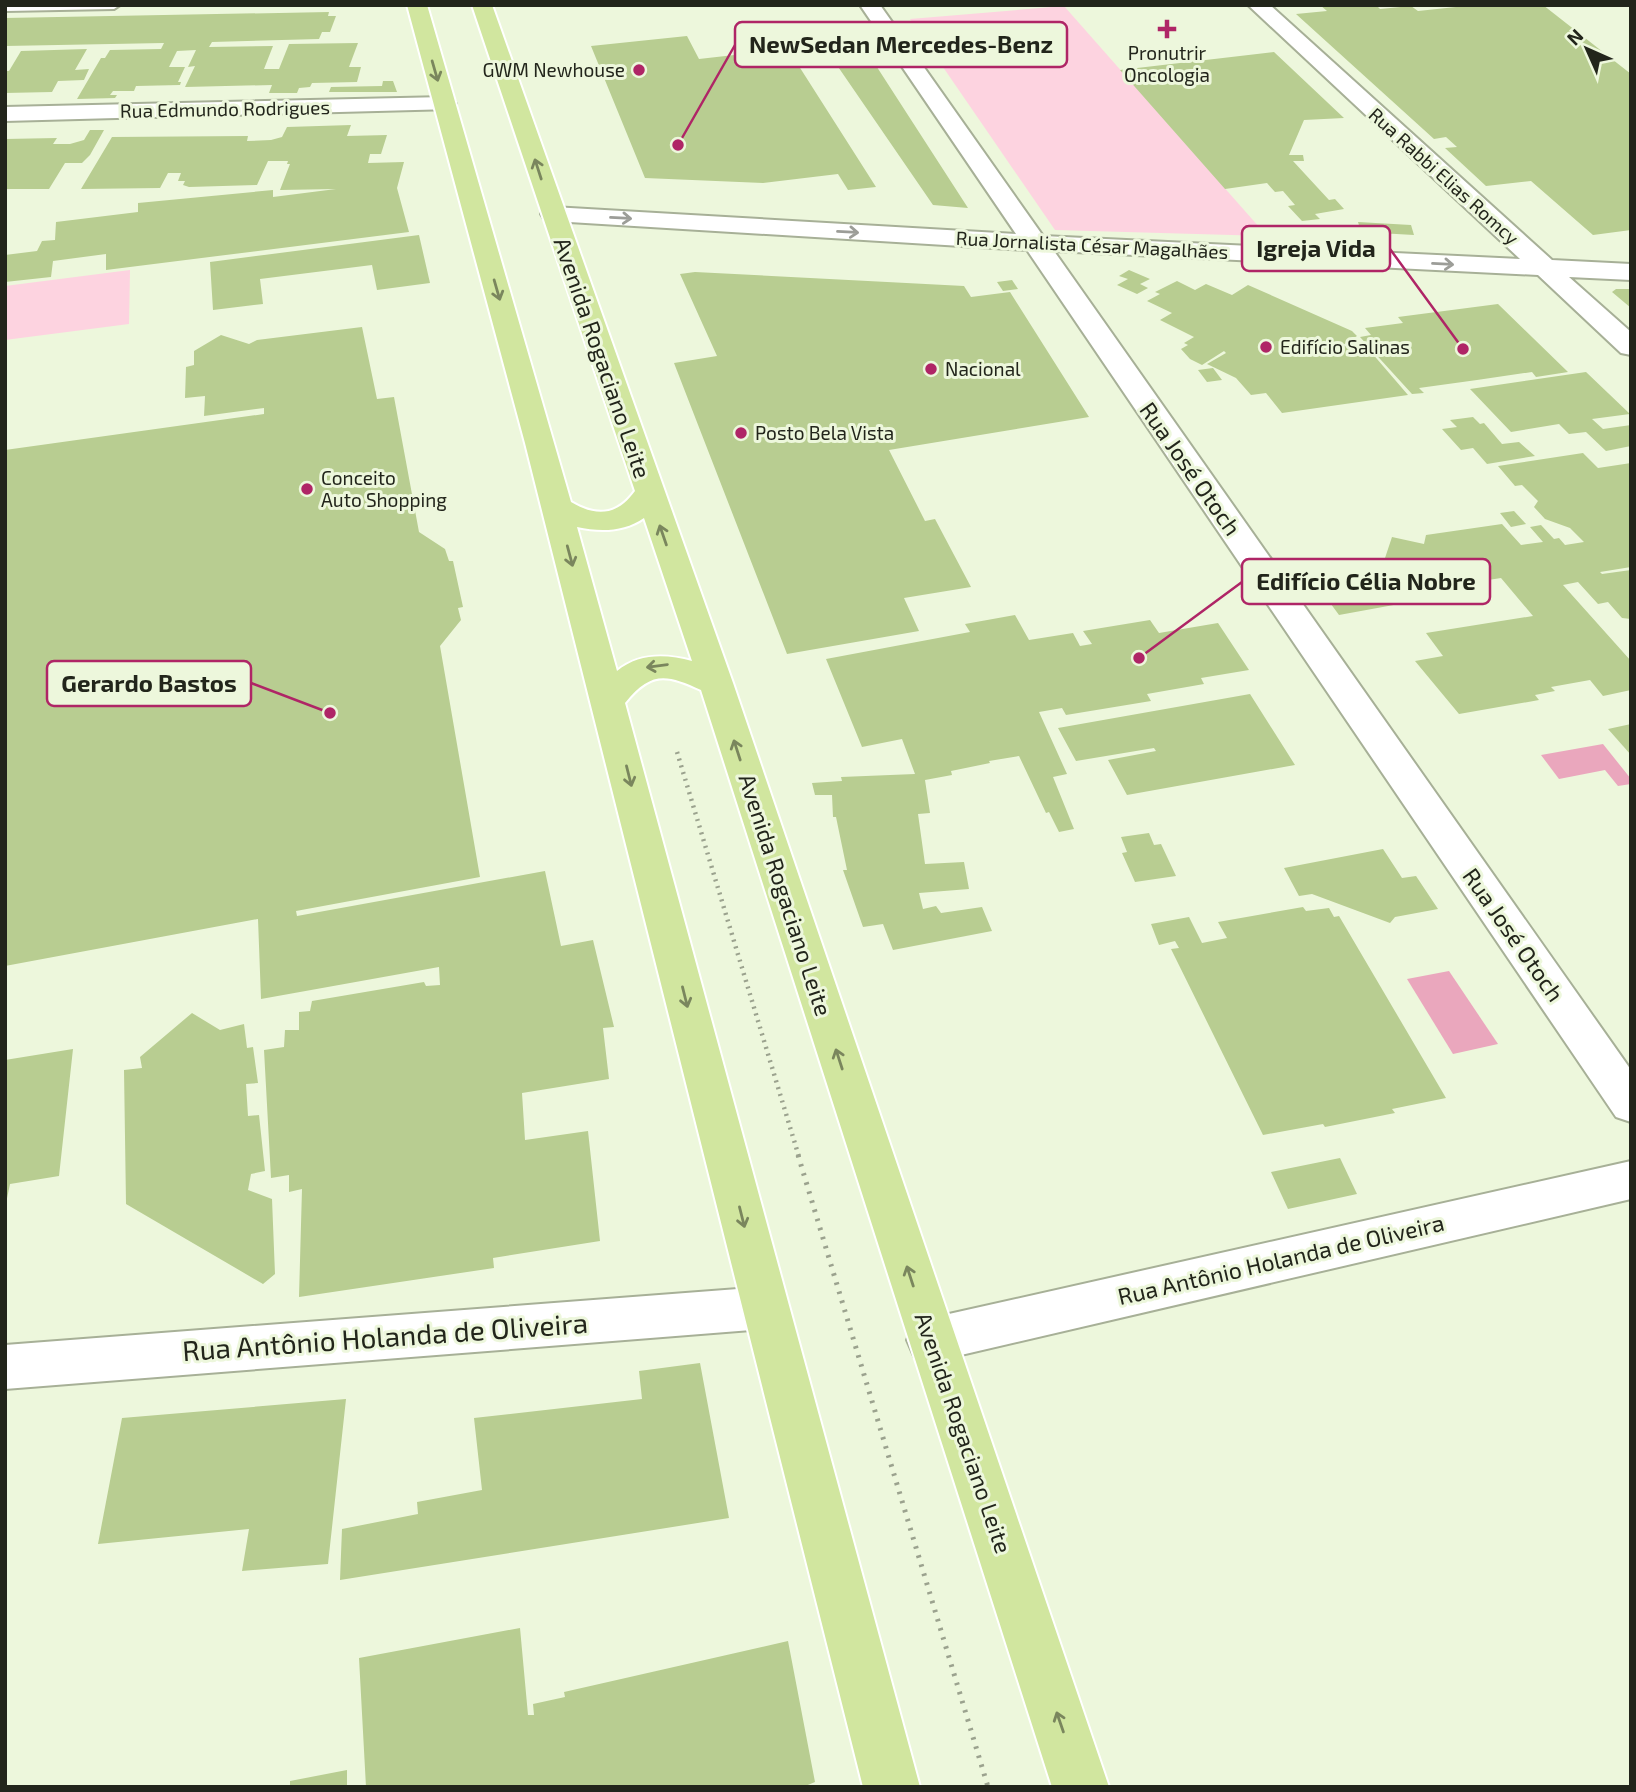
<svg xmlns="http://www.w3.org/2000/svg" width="1636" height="1792" font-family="'Exo 2',sans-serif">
<rect width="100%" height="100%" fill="#edf7dc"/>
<g fill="#fdd3e0">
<polygon points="1064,6 1267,236 1055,230 910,19"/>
<polygon points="130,270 129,324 5,340 5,286"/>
</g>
<g fill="#eaa7bd">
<polygon points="1603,744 1631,779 1631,784 1618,786 1605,770 1559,779 1541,755"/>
<polygon points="1449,971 1498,1044 1453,1054 1407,979"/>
</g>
<g fill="#b8cd91">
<polygon points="1320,5 1376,5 1380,9 1411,6 1418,11 1475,5 1543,5 1631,74 1631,230 1593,235 1531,181 1486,186 1445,148 1457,147 1446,137 1434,139 1296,14 1327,11"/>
<polygon points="329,12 328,16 336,16 330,32 322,32 319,39 212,42 209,47 273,46 264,69 279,69 289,44 358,43 349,67 361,67 357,82 312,83 310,87 299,88 297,93 269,93 272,85 185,87 195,66 188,67 196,50 177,51 169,67 185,67 178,82 181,82 180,85 136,86 134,91 113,91 110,95 117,95 115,98 77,99 101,58 105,58 110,50 161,49 164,43 5,46 5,18"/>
<polygon points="853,30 968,208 933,205 832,58 840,57 825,34"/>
<polygon points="687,36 699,59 752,53 745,42 781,38 876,187 848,190 838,174 763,183 645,178 591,46"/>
<polygon points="87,49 75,70 89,69 84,80 58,81 52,92 5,93 5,71 9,71 21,51"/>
<polygon points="1274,52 1344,118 1304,120 1289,155 1303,155 1304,161 1293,161 1329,200 1335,199 1344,209 1315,214 1320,219 1302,221 1288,206 1295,205 1283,191 1275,192 1267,183 1225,189 1120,70"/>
<polygon points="383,81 393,81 397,92 329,92 331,87 382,86"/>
<polygon points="351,125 347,136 387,135 381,154 370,154 368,163 404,162 397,188 409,232 106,270 106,254 53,261 51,277 5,282 5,255 37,251 42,241 55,240 56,222 138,212 138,203 273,190 273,197 336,189 280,190 290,164 287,164 288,161 268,161 257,185 189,187 183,185 185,181 178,181 181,173 168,173 160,188 81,189 112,137 248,136 247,141 271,140 282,137 287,127"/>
<polygon points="90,130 104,130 90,155 82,163 65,163 49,189 5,189 5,139 57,138 53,144 70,144 84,140"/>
<polygon points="1358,222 1411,225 1414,235 1361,232"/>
<polygon points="419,235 430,283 377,290 372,265 260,279 263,304 213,310 210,262"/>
<polygon points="1129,270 1150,279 1140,284 1148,288 1137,294 1117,285 1128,279 1119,276"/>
<polygon points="695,272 964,286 971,297 1010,292 1089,417 889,450 925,521 935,519 971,587 904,598 919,631 787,654 674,363 717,356 680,274"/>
<polygon points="1012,280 1018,289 1003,291 997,282"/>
<polygon points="1177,281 1195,290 1206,284 1232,295 1248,285 1352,331 1357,336 1343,345 1362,354 1371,352 1408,395 1282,413 1266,393 1251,395 1236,378 1207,364 1226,353 1224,351 1202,365 1190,359 1181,349 1188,345 1184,343 1194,337 1160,320 1172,313 1147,301 1160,294 1155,292"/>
<polygon points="1616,289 1631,289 1631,308 1612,292"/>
<polygon points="1498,304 1568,372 1536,377 1532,372 1477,380 1419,388 1424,393 1412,394 1360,337 1371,335 1365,328 1403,323 1398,317"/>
<polygon points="362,327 377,399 394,397 419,532 445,549 449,561 453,561 463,607 458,608 461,620 440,646 480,877 296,911 297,916 545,871 561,946 593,940 614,1027 603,1028 609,1079 522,1093 525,1140 588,1131 600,1241 493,1258 494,1268 299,1297 302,1189 289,1192 289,1175 271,1178 264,1050 284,1047 285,1030 299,1030 299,1012 310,1011 312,1001 424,982 426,986 440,985 439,967 261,999 258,919 5,966 5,450 264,414 264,408 204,416 205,396 185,398 186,367 194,365 194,351 221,335 249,344 257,340"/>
<polygon points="1213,368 1222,380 1207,382 1198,370"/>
<polygon points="1586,372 1630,414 1592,419 1603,429 1631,425 1631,446 1606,451 1586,432 1569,434 1559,424 1511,432 1470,389"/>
<polygon points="1473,417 1480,424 1484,423 1502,444 1519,442 1535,456 1487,464 1473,448 1461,450 1442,429 1457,427 1450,420"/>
<polygon points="1583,453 1598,468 1631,463 1631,567 1600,572 1602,574 1631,570 1631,619 1622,618 1608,602 1598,604 1578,582 1563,585 1631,661 1631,690 1603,696 1590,680 1551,687 1555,691 1535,695 1539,700 1459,714 1415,661 1443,656 1426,633 1533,616 1501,578 1437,588 1379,576 1392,537 1424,544 1426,535 1502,524 1521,545 1543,542 1530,527 1541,525 1554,539 1559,538 1565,545 1584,542 1570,528 1545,519 1534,507 1538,501 1522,485 1515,486 1498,466"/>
<polygon points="1514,511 1526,524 1511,527 1500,513"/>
<polygon points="1404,582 1421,600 1339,615 1317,585 1325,583 1334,594"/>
<polygon points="1015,615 1029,640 1073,633 1080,646 1092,644 1083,631 1150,620 1159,633 1218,623 1249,670 1201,678 1204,684 1147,694 1151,701 1066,715 1062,708 1039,712 1067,774 1053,777 1074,829 1059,832 1049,812 1046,813 1019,756 989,761 990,763 951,771 952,775 925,780 930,813 918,814 925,864 964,862 969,889 919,893 923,909 936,906 941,913 982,907 992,931 893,950 883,924 863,927 843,870 847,870 836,817 833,817 832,795 815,795 812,783 842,781 841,777 915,774 902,739 862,747 826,659 970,632 965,624"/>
<polygon points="1250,694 1295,765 1127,795 1108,760 1156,751 1154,748 1076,761 1058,728"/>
<polygon points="1631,724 1631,755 1608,729"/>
<polygon points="1149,833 1154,845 1161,844 1176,876 1135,882 1122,853 1127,852 1121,837"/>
<polygon points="1383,849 1402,878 1416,876 1438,909 1395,917 1390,923 1312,894 1299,896 1284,868"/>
<polygon points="1303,907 1306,911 1329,908 1334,917 1339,916 1446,1098 1392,1109 1395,1113 1325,1127 1323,1124 1263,1135 1171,949 1179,948 1175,941 1159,945 1151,924 1189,917 1202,943 1227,938 1218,922"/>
<polygon points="192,1013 220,1030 244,1024 247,1048 253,1047 258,1083 246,1084 248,1116 259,1115 265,1171 251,1174 248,1190 272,1199 275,1274 263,1284 126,1204 124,1070 142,1068 140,1057"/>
<polygon points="73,1049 59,1176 10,1184 5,1208 5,1060"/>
<polygon points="1340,1158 1357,1194 1288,1209 1271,1172"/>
<polygon points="700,1363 729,1518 340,1580 342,1529 418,1514 417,1502 482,1490 474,1418 642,1399 639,1371"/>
<polygon points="346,1399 328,1564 242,1571 249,1529 98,1544 122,1418"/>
<polygon points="520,1628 528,1715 534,1715 533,1704 565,1697 564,1692 788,1641 815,1782 803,1787 366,1787 359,1658"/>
<polygon points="347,1770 347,1787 290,1787 290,1781"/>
</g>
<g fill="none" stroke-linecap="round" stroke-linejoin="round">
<defs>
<polygon id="lane" points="5,5 120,5 114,9 5,11"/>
<g id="street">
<polygon points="860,5 880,5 1043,236 1520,259 1248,5 1270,5 1552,260 1631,264 1631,280 1569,277 1631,332 1631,355 1621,353 1538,275 1054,251 1631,1070 1631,1122 1616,1117 1027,250 553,221 544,219 541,214 544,209 553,207 1016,234"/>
<polygon points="445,97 453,99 456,104 453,109 5,121 5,107"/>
<polygon points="1631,1161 1631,1199 931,1362 914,1356 907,1340 914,1324 931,1318"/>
<polygon points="765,1287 782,1293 789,1308 782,1323 765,1329 5,1389 5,1345"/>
</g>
<path id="primary" d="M 407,5 L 427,5 L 571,502 C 596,517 617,516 635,491 L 472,5 L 492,5 L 733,683 L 1109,1787 L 1052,1787 L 701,690 C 666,674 651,671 625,703 L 920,1787 L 863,1787 L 525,443 ZM 644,518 L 692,661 C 666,654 639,653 617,671 L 577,527 C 600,532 624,532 644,518 Z"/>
</defs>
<use href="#lane" stroke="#a7b097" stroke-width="4"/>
<use href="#street" stroke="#a7b097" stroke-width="4"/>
<use href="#primary" stroke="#fff" stroke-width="4"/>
<polyline stroke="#9ba28e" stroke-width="4.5" stroke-dasharray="2 5" stroke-linecap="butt" points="677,752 799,1157"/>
<polyline stroke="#9ba28e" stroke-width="5" stroke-dasharray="2.5 7" stroke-linecap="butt" points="798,1155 988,1787"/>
<use href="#lane" fill="#fff" fill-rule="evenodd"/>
<use href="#street" fill="#fff" fill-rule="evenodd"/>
<use href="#primary" fill="#d1e69f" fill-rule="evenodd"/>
</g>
<defs><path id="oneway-shaft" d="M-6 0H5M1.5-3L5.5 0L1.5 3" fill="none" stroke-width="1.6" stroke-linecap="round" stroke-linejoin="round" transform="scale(1.75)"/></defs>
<g stroke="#7a865d">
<use href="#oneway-shaft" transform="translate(435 71) rotate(74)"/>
<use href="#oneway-shaft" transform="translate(538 169) rotate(-108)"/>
<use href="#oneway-shaft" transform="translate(497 290) rotate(74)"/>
<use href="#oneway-shaft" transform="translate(663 535) rotate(-109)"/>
<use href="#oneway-shaft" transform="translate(570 556) rotate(75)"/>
<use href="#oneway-shaft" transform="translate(657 666) rotate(172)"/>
<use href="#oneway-shaft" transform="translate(737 750) rotate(-108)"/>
<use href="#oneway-shaft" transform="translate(629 776) rotate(76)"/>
<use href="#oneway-shaft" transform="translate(685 997) rotate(76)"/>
<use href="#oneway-shaft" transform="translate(839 1059) rotate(-108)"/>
<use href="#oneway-shaft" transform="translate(742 1217) rotate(76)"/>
<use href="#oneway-shaft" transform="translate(910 1276) rotate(-108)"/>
<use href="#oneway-shaft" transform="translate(1060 1722) rotate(-109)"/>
</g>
<g stroke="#9c9d98">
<use href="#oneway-shaft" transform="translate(621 218) rotate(3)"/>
<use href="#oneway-shaft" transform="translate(848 232) rotate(3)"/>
<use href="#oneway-shaft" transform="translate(1443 264) rotate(3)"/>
</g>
<g fill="#af2566" stroke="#edf7dc" stroke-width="2.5">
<path d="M1163.5 18.5h7v7h7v7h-7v7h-7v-7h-7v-7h7z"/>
<circle cx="639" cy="70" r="7"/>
<circle cx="1266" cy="347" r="7"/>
<circle cx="931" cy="369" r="7"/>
<circle cx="741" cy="433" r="7"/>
<circle cx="307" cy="489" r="7"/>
</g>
<g text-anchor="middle" stroke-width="6" stroke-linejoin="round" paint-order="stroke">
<g font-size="19" fill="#22251b" stroke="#edf7dc" text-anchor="start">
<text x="1167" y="60" text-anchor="middle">Pronutrir<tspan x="1167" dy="22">Oncologia</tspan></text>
<text x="625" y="77" text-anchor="end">GWM Newhouse</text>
<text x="1280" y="354">Edifício Salinas</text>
<text x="945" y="376">Nacional</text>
<text x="755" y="440">Posto Bela Vista</text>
<text x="321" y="485">Conceito<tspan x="321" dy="22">Auto Shopping</tspan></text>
</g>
<g font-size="19" fill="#22251b" stroke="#edf7dc">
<text transform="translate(225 109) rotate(-1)" y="7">Rua Edmundo Rodrigues</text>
<text transform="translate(1444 176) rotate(42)" y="7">Rua Rabbi Elias Romcy</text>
<text transform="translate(1092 245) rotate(3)" y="7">Rua Jornalista César Magalhães</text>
</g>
<g font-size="23" fill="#22251b" stroke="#edf7dc">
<text transform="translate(602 358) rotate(71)" y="8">Avenida Rogaciano Leite</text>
<text transform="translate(1190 469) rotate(55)" y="8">Rua José Otoch</text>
<text transform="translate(785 895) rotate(72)" y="8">Avenida Rogaciano Leite</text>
<text transform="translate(1513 935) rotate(55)" y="8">Rua José Otoch</text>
<text transform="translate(1281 1260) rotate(-13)" y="8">Rua Antônio Holanda de Oliveira</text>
<text transform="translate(963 1433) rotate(71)" y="8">Avenida Rogaciano Leite</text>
</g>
<g font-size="28" fill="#22251b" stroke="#edf7dc">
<text transform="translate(385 1337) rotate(-4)" y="10">Rua Antônio Holanda de Oliveira</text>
</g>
</g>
<path fill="none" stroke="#af2566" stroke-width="2.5" d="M678 145L735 45M1463 349L1390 249M1139 658L1242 582M330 713L251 683"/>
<g fill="#af2566" stroke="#edf7dc" stroke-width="2.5">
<circle cx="678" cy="145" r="7"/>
<circle cx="1463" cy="349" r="7"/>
<circle cx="1139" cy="658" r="7"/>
<circle cx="330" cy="713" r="7"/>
</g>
<g fill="#edf7dc" stroke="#af2566" stroke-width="2.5">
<rect x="735" y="22" width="332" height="45" rx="7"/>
<rect x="1242" y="226" width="148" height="45" rx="7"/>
<rect x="1242" y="559" width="248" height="45" rx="7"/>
<rect x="47" y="661" width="204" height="45" rx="7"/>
</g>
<g font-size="24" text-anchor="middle" font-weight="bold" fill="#22251b">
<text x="901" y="53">NewSedan Mercedes-Benz</text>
<text x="1316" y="257">Igreja Vida</text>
<text x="1366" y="590">Edifício Célia Nobre</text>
<text x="149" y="692">Gerardo Bastos</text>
</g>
<rect width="1636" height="1792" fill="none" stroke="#22251b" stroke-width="14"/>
<g transform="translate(1587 49) rotate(315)" stroke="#edf7dc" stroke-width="5" paint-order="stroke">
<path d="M0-5L12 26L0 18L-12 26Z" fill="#22251b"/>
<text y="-10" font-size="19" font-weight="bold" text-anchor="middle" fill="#22251b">N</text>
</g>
</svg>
